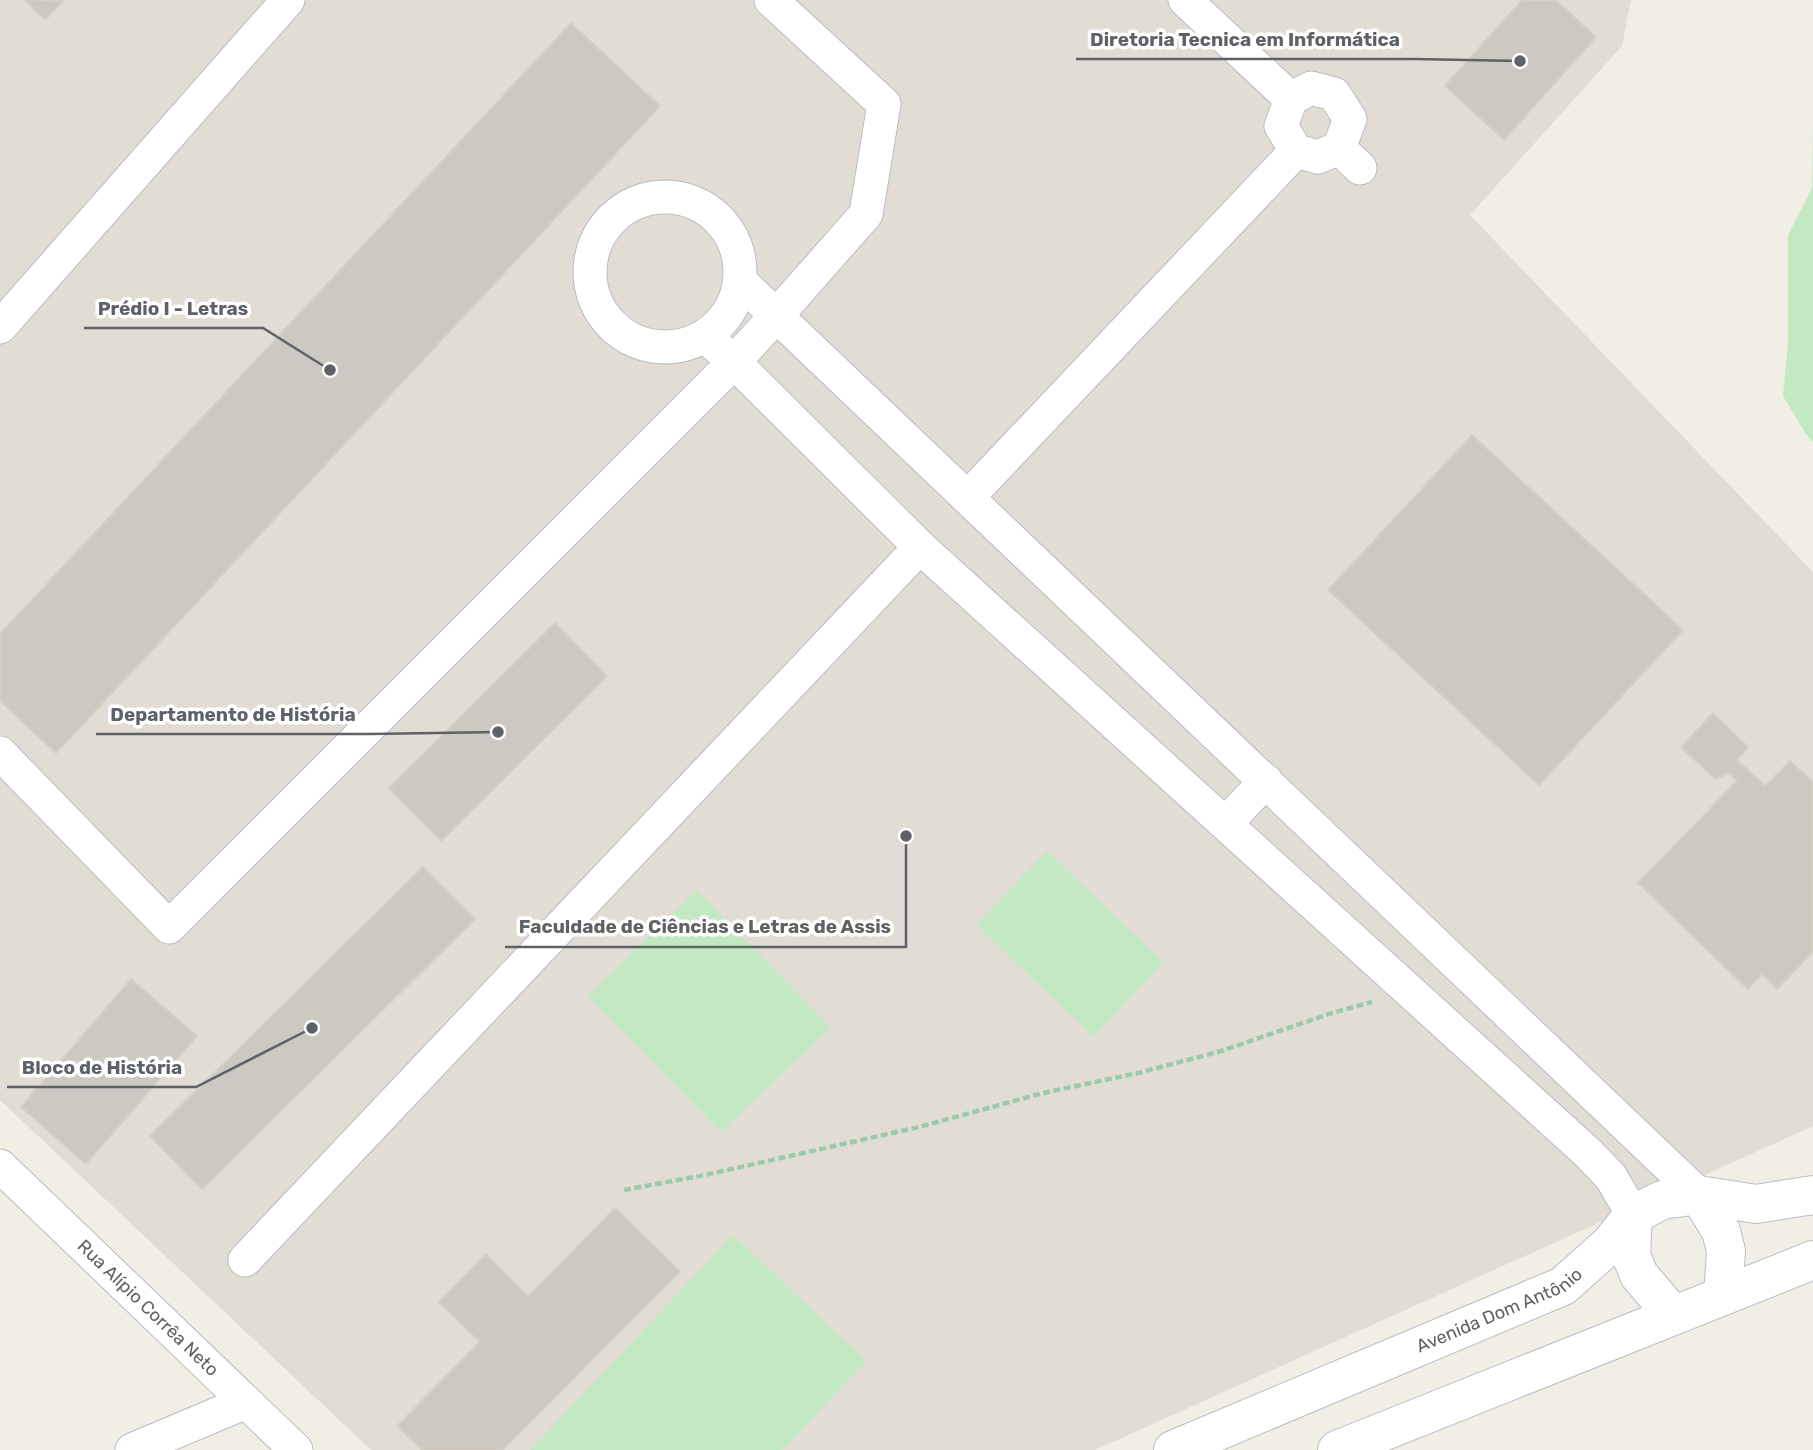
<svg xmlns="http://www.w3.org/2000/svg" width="1813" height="1450" font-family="Rubik,sans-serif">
<rect width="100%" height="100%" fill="#f1eee6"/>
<polygon fill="#e1ddd4" points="0,0 1631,0 1622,46 1470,215 1813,572 1813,1126 1095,1450 371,1450 0,1100"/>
<g fill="#c2e9c2">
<polygon points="1813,126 1813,442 1806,434 1783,396 1788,342 1788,235 1812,188"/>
<polygon points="1047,851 1163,962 1093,1036 976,925"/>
<polygon points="697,890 830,1027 721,1132 588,996"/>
<polygon points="733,1235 866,1361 782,1450 530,1450"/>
</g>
<g fill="#ccc9c3" stroke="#d6d0c4" stroke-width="2">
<polygon points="25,0 64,0 45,20"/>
<polygon points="1522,0 1556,0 1596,37 1504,140 1445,86"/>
<polygon points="571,23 660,106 56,753 0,701 0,634"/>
<polygon points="1472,435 1683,630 1539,785 1328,590"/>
<polygon points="555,623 607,676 441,841 389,788"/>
<polygon points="1713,713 1748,747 1737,760 1765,786 1790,761 1813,782 1813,952 1777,989 1762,974 1748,989 1638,883 1737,781 1729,773 1715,779 1681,747"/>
<polygon points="423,867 475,919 202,1189 150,1136"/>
<polygon points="131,979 197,1036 86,1164 21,1107"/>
<polygon points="615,1208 680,1271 503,1450 422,1450 397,1426 480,1342 439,1302 486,1254 528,1297"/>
</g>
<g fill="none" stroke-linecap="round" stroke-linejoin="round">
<defs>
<g id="street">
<polyline points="1185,0 1291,99"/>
<polygon points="1311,88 1334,94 1350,119 1339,148 1318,157 1296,151 1281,126 1291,99"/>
<polyline points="1339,148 1360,168"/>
<circle cx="665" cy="272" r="75"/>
<polyline points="740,281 1699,1195"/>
<polyline points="0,327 288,0"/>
<polyline points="705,336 734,362 920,547 1588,1153 1611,1177 1633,1215"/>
<polyline points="968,497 1296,151"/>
<polyline points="0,753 169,927 734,362 776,316 866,214 884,104 771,0"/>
<polyline points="1226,823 1266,781"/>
<path id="s1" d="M 0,1166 L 296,1450"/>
<polyline points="245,1260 920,547"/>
<polyline points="132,1450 246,1402"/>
</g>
<g id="secondary">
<polyline points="1699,1195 1721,1231 1726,1251 1723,1296"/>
<polyline points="1633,1215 1631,1255 1639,1275 1673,1315"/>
<path id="s2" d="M 1173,1450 L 1563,1286 L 1610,1244 L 1633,1215 L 1662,1200 L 1699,1195 L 1756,1204 L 1813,1195"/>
<polyline points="1337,1450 1813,1260"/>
</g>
</defs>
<use href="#street" stroke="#b8bcc0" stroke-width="35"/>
<use href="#secondary" stroke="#b9bdc2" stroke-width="40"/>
<polyline stroke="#9acaa8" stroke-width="4.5" stroke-dasharray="7 3.5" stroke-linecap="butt" points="624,1190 705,1175 919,1127 1043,1093 1138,1073 1218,1052 1332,1013 1372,1002"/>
<use href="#street" stroke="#fff" stroke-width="33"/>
<use href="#secondary" stroke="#fff" stroke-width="38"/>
</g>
<g text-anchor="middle" stroke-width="7" stroke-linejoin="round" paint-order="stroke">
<g font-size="18" fill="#5e6267" stroke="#fff">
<text dy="6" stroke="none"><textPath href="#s1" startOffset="205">Rua Alípio Corrêa Neto</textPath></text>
<text dy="6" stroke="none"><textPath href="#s2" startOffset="355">Avenida Dom Antônio</textPath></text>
</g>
</g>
<path fill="none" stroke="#5e6267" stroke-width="2.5" d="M1520 61L1414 59H1076M330 370L263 328H84M498 732L370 734H96M906 836L906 947H505M312 1028L196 1087H7"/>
<g fill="#5e6267" stroke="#fff" stroke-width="2.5">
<circle cx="1520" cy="61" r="7"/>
<circle cx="330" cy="370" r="7"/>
<circle cx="498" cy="732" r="7"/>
<circle cx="906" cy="836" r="7"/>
<circle cx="312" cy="1028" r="7"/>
</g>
<g font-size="19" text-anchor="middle" font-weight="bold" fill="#5e6267" stroke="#fff" stroke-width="7" stroke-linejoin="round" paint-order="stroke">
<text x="1245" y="46">Diretoria Tecnica em Informática</text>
<text x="173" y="315">Prédio I - Letras</text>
<text x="233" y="721">Departamento de História</text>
<text x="705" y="933">Faculdade de Ciências e Letras de Assis</text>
<text x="102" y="1074">Bloco de História</text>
</g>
</svg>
